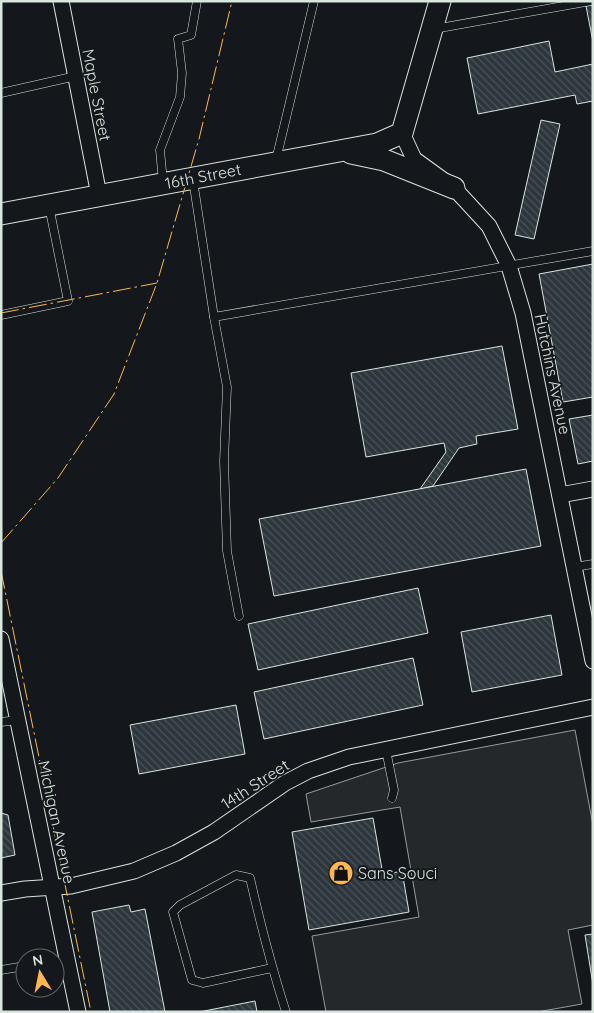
<svg xmlns="http://www.w3.org/2000/svg" width="594" height="1013" font-family="Quicksand,sans-serif">
<defs>
<pattern id="building-back-hatch" width="6" height="6" patternUnits="userSpaceOnUse" patternTransform="scale(1.25)"><rect width="6" height="6" fill="#2c363c"/><path d="M-1 5l2 2M0 0l6 6M5-1l2 2" fill="none" stroke="#4a5358"/></pattern>
</defs>
<rect width="100%" height="100%" fill="#14181c"/>
<polygon fill="#24282b" stroke="#939e99" points="575,730 593,825 593,925 568,930 582,1004 537,1012 326,1012 312,936 419,917 400,807 311,822 306,794 398,763"/>
<g fill="url(#building-back-hatch)" stroke="#d8e6dc">
<polygon points="593,5 593,42 586,6"/>
<polygon points="549,41 555,72 593,64 593,101 577,104 575,95 478,114 467,58"/>
<polygon points="541,120 560,124 534,239 515,235"/>
<polygon points="593,264 593,397 563,402 539,274"/>
<polygon points="502,346 518,429 476,436 477,444 459,448 433,486 420,489 446,452 444,443 366,457 351,373"/>
<polygon points="593,415 593,461 578,464 569,419"/>
<polygon points="526,469 541,546 274,596 259,519"/>
<polygon points="418,588 428,633 258,670 248,624"/>
<polygon points="551,615 562,675 472,692 461,632"/>
<polygon points="413,658 423,705 264,739 254,692"/>
<polygon points="236,705 245,754 139,774 130,725"/>
<polygon points="1,813 8,815 15,855 1,858"/>
<polygon points="373,818 383,875 402,871 409,912 309,930 292,832"/>
<polygon points="129,905 131,912 145,909 165,1012 110,1012 92,912"/>
<polygon points="593,934 593,985 585,935"/>
<polygon points="255,1001 257,1012 199,1012"/>
</g>
<g fill="none" stroke-linecap="round" stroke-linejoin="round">
<defs>
<g id="lane">
<polyline points="434,29 591,1"/>
<polyline points="1,93 76,76"/>
<polyline points="276,160 314,1"/>
<polyline points="193,180 214,317 593,251"/>
<polyline points="163,182 160,150 180,97 182,73 178,39 191,35 197,1"/>
<polyline points="1,315 68,301 49,206"/>
<polyline points="214,317 227,387 224,461 227,551 239,616"/>
<polyline points="574,567 593,564"/>
<polyline points="1,722 18,720"/>
<polyline points="386,750 394,790 392,798"/>
<path d="M 272,968 L 203,983 L 192,980 L 173,912 L 180,905 L 236,875 L 250,878 C 260,922 271,965 285,1009 L 286,1012"/>
<polyline points="1,970 25,966"/>
</g>
<g id="street">
<polyline points="61,1 99,195"/>
<polyline points="402,133 414,159 454,188 489,226 509,266 523,313 593,661"/>
<polyline points="560,495 593,489"/>
<polyline points="1,639 78,1012"/>
<polyline points="1,893 25,889 71,886 134,871 176,853 214,832 285,783 308,771 349,757 593,707"/>
</g>
<g id="secondary">
<polyline points="351,153 384,160 454,188"/>
<polyline points="1,214 377,144 402,133 440,1"/>
</g>
</defs>
<use href="#lane" stroke="#d8e6dc" stroke-width="9"/>
<use href="#street" stroke="#d8e6dc" stroke-width="17"/>
<use href="#secondary" stroke="#d8e6dc" stroke-width="23"/>
<use href="#lane" stroke="#14181c" stroke-width="8"/>
<use href="#street" stroke="#14181c" stroke-width="15"/>
<use href="#secondary" stroke="#14181c" stroke-width="21"/>
<g stroke="#ffb74d" stroke-width="1" stroke-dasharray="18 4 2.5 4" stroke-linecap="butt">
<polyline points="1,313 157,283"/>
<polyline points="1,543 58,478 114,394 157,283 199,139 232,1"/>
<polyline points="1,571 91,1012"/>
</g>
</g>
<defs>
<symbol id="shop-disc" viewBox="-11 -11 22 22"><circle r="9.5" fill="#ffb74d" stroke="#14181c"/><path d="M-5-2.5h2.3a2.7 3.5 0 0 1 5.4 0H5L5.5 6h-11ZM-1.5-2.5h3a1.5 2.3 0 0 0-3 0Z" fill="#111"/></symbol>
</defs>
<g fill-rule="evenodd">
<use href="#shop-disc" x="327" y="859" width="28" height="28"/>
</g>
<g text-anchor="middle" stroke-width="4" stroke-linejoin="round" paint-order="stroke">
<g font-size="16" fill="#d8e6dc" stroke="#14181c">
<text transform="translate(97 95) rotate(79)" y="6">Maple Street</text>
<text transform="translate(203 176) rotate(-11)" y="6">16th Street</text>
<text transform="translate(553 374) rotate(78)" y="6">Hutchins Avenue</text>
<text transform="translate(255 784) rotate(-33)" y="6">14th Street</text>
<text transform="translate(57 822) rotate(78)" y="6">Michigan Avenue</text>
</g>
<g font-size="16" fill="#d8e6dc" stroke="#14181c" text-anchor="start">
<text x="358" y="879">Sans Souci</text>
</g>
</g>
<rect width="594" height="1013" fill="none" stroke="#d8e6dc" stroke-width="5"/>
<g transform="translate(40 973) rotate(350)"><circle r="24" fill="#14181c" stroke="#626a69"/>
<path d="M0-4L9 19L0 12L-9 19Z" fill="#ffb74d"/>
<text y="-8" font-size="14" font-weight="bold" text-anchor="middle" fill="#d8e6dc">N</text>
</g>
</svg>
